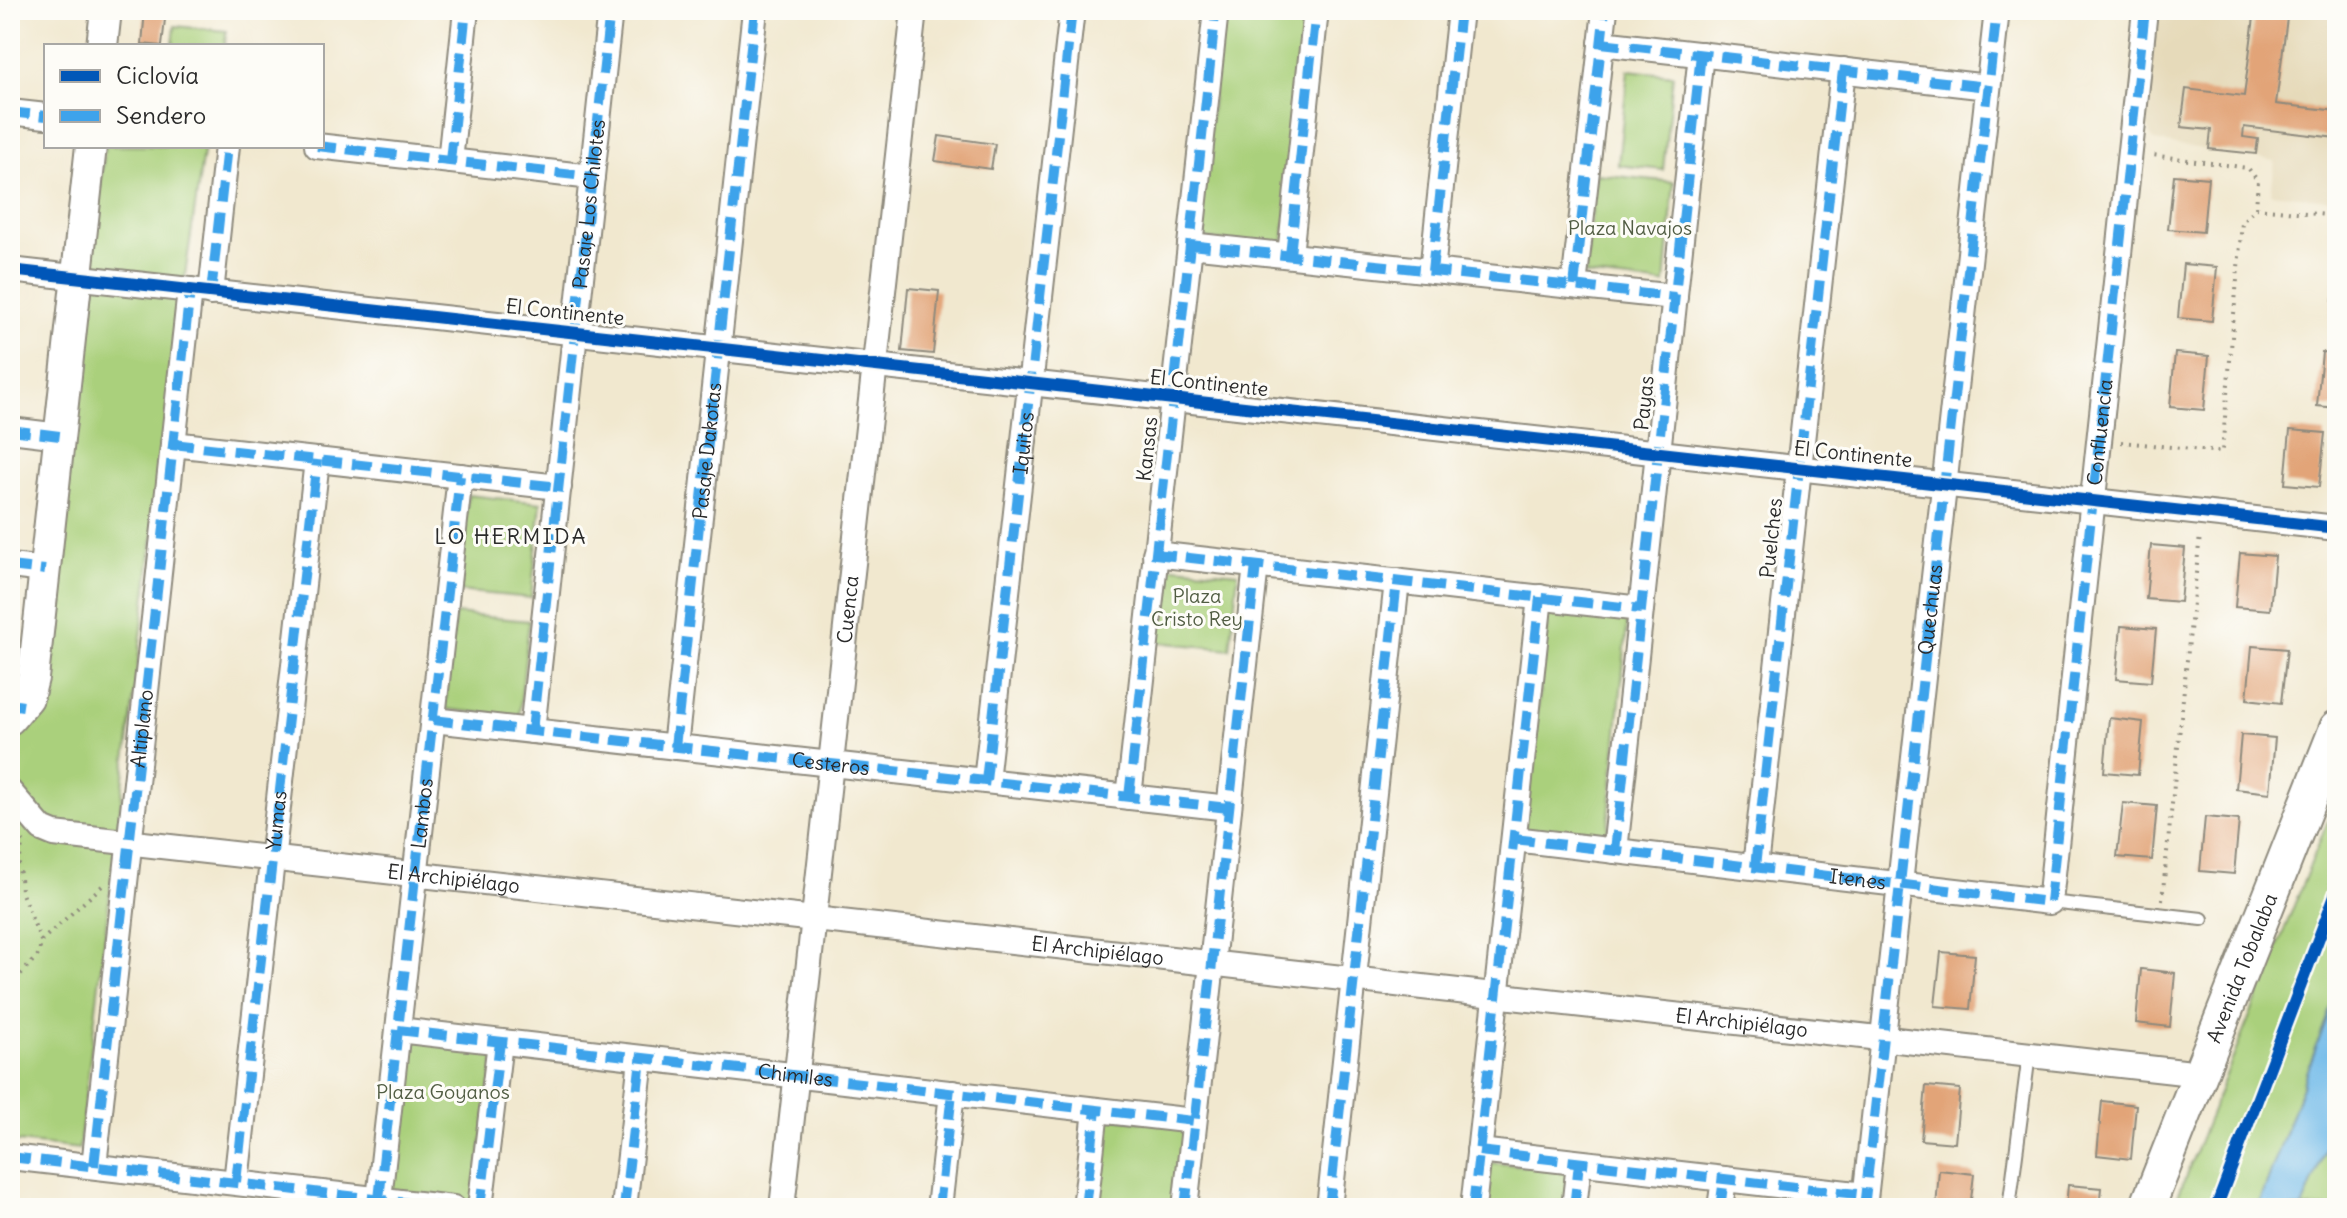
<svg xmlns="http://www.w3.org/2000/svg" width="2347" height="1218" font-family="Delius,sans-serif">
<rect width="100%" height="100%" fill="#fdfcf7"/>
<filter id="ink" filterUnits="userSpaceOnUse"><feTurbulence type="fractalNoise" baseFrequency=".0125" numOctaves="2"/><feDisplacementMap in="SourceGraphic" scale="16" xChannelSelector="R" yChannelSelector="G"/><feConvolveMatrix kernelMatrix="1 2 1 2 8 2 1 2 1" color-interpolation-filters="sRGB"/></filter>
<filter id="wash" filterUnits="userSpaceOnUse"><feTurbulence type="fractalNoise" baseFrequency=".006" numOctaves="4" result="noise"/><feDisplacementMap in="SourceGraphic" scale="32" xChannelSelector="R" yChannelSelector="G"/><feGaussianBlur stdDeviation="1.8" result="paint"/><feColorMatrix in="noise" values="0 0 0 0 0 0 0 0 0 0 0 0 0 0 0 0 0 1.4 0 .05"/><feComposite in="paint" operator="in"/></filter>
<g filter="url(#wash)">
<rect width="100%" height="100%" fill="#f1e8cf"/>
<polygon fill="#e6daba" points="2157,10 2337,10 2337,200 2271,193 2275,161 2154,141 2145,124"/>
<g fill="#aad07b" stroke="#6a7e53" stroke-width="2">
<polygon points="1222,10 1307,15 1283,247 1198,238"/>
<polygon points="175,26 226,31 225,46 173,46"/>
<polygon points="1628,70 1673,75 1663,170 1618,165"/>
<polygon points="105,146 204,146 183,289 79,1149 10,1141 10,733 39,709"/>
<polygon points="1596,174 1674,182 1665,284 1585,275"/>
<polygon points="468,495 541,503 531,598 458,591"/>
<polygon points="1164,566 1238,573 1230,649 1156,642"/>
<polygon points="1549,608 1628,616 1607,837 1524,832"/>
<polygon points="455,614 529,621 519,717 445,709"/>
<polygon points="2337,798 2337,990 2258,1208 2173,1208"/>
<polygon points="404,1038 496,1047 473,1204 385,1191"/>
<polygon points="1100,1117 1188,1126 1179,1208 1089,1208"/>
<polygon points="2337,1120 2337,1208 2302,1208"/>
<polygon points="1483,1162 1572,1170 1568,1208 1478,1208"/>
</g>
<polygon fill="#70bae9" stroke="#4e728a" stroke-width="2" points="2337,990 2337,1120 2302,1208 2258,1208"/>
<g id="blocks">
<g fill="#e2a478">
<polygon points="145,10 166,10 162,46 142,44"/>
<polygon points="2211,10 2288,10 2276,104 2337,111 2337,138 2244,127 2243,137 2258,139 2256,154 2209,149 2211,130 2181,127 2186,89 2244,96 2254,17"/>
<polygon points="939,136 995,144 991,169 935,161"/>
<polygon points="2174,175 2208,178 2203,232 2168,229"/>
<polygon points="2183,264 2217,267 2212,321 2178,318"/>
<polygon points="2335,278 2337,278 2337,318 2331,317"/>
<polygon points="908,288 939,291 933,354 902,351"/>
<polygon points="2322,352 2337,353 2337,408 2317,406"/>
<polygon points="2175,353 2209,356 2204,410 2170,407"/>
<polygon points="2290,430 2325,433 2319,487 2285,484"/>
<polygon points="2151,545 2185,548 2180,602 2146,599"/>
<polygon points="2240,553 2275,556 2270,610 2235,607"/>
<polygon points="2121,626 2156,629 2151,682 2116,679"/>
<polygon points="2252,646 2287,649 2281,703 2247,699"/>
<polygon points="2109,718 2143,722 2138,775 2104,772"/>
<polygon points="2241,735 2275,738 2270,793 2236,789"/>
<polygon points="2123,803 2157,806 2152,860 2117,857"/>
<polygon points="2205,817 2239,820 2234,874 2200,871"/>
<polygon points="1941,952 1975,955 1970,1009 1935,1006"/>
<polygon points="2141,969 2175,973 2170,1027 2136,1023"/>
<polygon points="1926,1086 1960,1089 1955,1143 1921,1140"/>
<polygon points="2102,1101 2136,1105 2131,1159 2097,1155"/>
<polygon points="1939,1170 1974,1174 1970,1208 1936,1208"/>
<polygon points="2068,1185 2102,1188 2100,1208 2066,1208"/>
</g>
</g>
</g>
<g filter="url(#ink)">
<use href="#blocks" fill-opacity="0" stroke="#8e8a7d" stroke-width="2"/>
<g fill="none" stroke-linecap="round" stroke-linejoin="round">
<defs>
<g id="service">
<polyline points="2050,902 2202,919"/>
<polyline points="2009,1208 2029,1054"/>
</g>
<g id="minor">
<polyline points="1601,43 1988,87"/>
<polyline points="10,112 46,116"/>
<polyline points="317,146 592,177"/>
<polyline points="450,161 466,10"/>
<polyline points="1190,245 1675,297"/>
<polyline points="1290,255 1316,10"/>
<polyline points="10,270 2337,528"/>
<polyline points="1432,271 1460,10"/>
<polyline points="1574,286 1605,10"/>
<polyline points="211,293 227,146"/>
<polyline points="10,430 60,436"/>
<polyline points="173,444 559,487"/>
<polyline points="1155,554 1641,609"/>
<polyline points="10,566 45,570"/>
<path id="s1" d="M 433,720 L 1229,808"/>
<path id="s2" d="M 532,731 L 610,10"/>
<polyline points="675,747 755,10"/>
<polyline points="986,781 1072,10"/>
<path id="s3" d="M 10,792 L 42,829 L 54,834 L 2201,1074"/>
<polyline points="1129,797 1216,10"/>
<polyline points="1514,839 2050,902 2145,10"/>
<polyline points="1615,851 1701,54"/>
<polyline points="1755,867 1843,70"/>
<path id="s4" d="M 398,1030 L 1194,1121"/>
<polyline points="1479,1151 1865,1195"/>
<polyline points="10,1157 453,1208"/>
<polyline points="94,1166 190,290"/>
<path id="s5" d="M 236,1182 L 317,460"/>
<path id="s6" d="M 379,1199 L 460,476"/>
<polyline points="480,1208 500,1042"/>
<polyline points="624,1208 641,1059"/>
<path id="s7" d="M 782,1208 L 914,10"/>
<polyline points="939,1208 952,1093"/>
<polyline points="1085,1208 1096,1110"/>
<polyline points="1185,1208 1256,565"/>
<polyline points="1329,1208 1397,581"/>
<polyline points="1473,1208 1540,597"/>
<polyline points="1574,1208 1579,1163"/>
<polyline points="1720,1208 1724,1179"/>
<polyline points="1864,1208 1997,10"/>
</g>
<g id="tertiary">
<polyline points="102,46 106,10"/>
<polyline points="10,719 28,698 33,678 91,146"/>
</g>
<g id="secondary">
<path id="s8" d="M 2147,1208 L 2337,728"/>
</g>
</defs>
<use href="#service" stroke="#8e8a7d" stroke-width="16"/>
<use href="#minor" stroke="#8e8a7d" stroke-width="28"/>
<use href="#tertiary" stroke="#8e8a7d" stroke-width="34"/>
<use href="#secondary" stroke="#8e8a7d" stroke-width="38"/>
<g stroke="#8e8a7d" stroke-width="4" stroke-dasharray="2 6" stroke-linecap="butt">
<polyline points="2256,208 2337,216"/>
<polyline points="2121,442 2222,452 2242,222 2256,208 2258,181 2248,168 2152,155"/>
<polyline points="2162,900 2200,535"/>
<polyline points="41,941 102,886"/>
<polyline points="10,986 39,954 41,941 21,891 19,864 23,840"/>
</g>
<use href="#service" stroke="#fff" stroke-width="12"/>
<use href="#minor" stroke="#fff" stroke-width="24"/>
<use href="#tertiary" stroke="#fff" stroke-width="30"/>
<use href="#secondary" stroke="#fff" stroke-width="34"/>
<g stroke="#3ea3eb" stroke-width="10" stroke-dasharray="20 10" stroke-linecap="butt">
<polyline points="1601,43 1988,87"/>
<polyline points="10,112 46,116"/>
<polyline points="317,146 592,177"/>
<polyline points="450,161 466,10"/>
<polyline points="1190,245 1675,297"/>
<polyline points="1290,255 1316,10"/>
<polyline points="1432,271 1460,10"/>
<polyline points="1574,286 1605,10"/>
<polyline points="211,293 227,146"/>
<polyline points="10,430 60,436"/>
<polyline points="173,444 559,487"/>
<polyline points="1155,554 1641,609"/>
<polyline points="10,566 45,570"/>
<polyline points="10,704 23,706"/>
<polyline points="433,720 1229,808"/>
<polyline points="532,731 610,10"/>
<path id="s9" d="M 675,747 L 755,10"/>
<path id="s10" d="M 986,781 L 1072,10"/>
<polyline points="1129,797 1216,10"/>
<path id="s11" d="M 1514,839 L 2050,902 L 2145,10"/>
<polyline points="1615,851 1701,54"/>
<polyline points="1755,867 1843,70"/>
<polyline points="398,1030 1194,1121"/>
<polyline points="1479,1151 1865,1195"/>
<polyline points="10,1157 453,1208"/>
<path id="s12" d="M 94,1166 L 190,290"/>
<polyline points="236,1182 317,460"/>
<polyline points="379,1199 460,476"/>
<polyline points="480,1208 500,1042"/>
<polyline points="624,1208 641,1059"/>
<polyline points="939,1208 952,1093"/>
<polyline points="1085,1208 1096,1110"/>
<polyline points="1185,1208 1256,565"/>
<polyline points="1329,1208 1397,581"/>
<polyline points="1473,1208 1540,597"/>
<polyline points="1574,1208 1579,1163"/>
<polyline points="1720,1208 1724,1179"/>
<path id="s13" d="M 1864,1208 L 1997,10"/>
</g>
<defs>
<g id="cycleway">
<polyline points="10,270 2337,528"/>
<polyline points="2216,1208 2337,890"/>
</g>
</defs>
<use href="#cycleway" stroke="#fdfcf7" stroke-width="17"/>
<use href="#cycleway" stroke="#0057b8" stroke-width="12"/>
</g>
</g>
<g text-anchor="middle" stroke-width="6" stroke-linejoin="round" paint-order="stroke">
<g font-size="20" fill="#2b2b2b" stroke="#fdfcf7">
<text dy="7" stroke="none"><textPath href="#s2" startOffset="530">Pasaje Los Chilotes</textPath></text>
<text transform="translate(565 312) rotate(6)" y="7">El Continente</text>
<text transform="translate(1209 383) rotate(6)" y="7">El Continente</text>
<text transform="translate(1644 403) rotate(-84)" y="7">Payas</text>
<text dy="7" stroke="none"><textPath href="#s11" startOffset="1012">Confluencia</textPath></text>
<text dy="7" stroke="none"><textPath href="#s10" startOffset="340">Iquitos</textPath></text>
<text transform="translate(1147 449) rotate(-84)" y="7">Kansas</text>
<text dy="7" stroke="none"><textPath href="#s9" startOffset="298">Pasaje Dakotas</textPath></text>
<text transform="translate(1853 454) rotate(6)" y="7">El Continente</text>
<text transform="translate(1771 538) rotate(-84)" y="7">Puelches</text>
<text dy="7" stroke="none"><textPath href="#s7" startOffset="602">Cuenca</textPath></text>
<text dy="7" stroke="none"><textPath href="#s13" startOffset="602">Quechuas</textPath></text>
<text dy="7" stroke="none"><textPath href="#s12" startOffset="440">Altiplano</textPath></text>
<text dy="7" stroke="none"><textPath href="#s1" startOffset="400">Cesteros</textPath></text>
<text dy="7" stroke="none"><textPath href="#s6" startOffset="388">Lambos</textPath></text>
<text dy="7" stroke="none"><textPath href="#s5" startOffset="364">Yumas</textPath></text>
<text dy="7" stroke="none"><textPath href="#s3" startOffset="464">El Archipiélago</textPath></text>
<text dy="7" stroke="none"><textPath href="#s11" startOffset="346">Itenes</textPath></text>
<text dy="7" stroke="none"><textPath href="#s3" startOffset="1112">El Archipiélago</textPath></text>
<text dy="7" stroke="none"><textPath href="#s8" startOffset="258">Avenida Tobalaba</textPath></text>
<text dy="7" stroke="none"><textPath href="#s3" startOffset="1760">El Archipiélago</textPath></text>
<text dy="7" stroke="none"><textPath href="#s4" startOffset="400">Chimiles</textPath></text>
</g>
<g font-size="20" fill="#515d43" stroke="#fdfcf7">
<text x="1630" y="235">Plaza Navajos</text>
<text x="1197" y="603">Plaza<tspan x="1197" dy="23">Cristo Rey</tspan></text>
<text x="443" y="1099">Plaza Goyanos</text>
</g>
<g font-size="22" letter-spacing="2" fill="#2b2b2b" stroke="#fdfcf7">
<text x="511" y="544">LO HERMIDA</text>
</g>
</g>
<rect width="2347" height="1218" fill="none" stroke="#fdfcf7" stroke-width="40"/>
<rect x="44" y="44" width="280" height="104" fill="#fdfcf7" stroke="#a9a8a5" stroke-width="2"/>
<rect x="60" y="70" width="40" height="12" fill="#0057b8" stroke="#a9a8a5" stroke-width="2"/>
<text x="116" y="84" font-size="24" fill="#2b2b2b">Ciclovía</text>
<rect x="60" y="110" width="40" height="12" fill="#3ea3eb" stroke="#a9a8a5" stroke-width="2"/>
<text x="116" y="124" font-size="24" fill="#2b2b2b">Sendero</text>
</svg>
